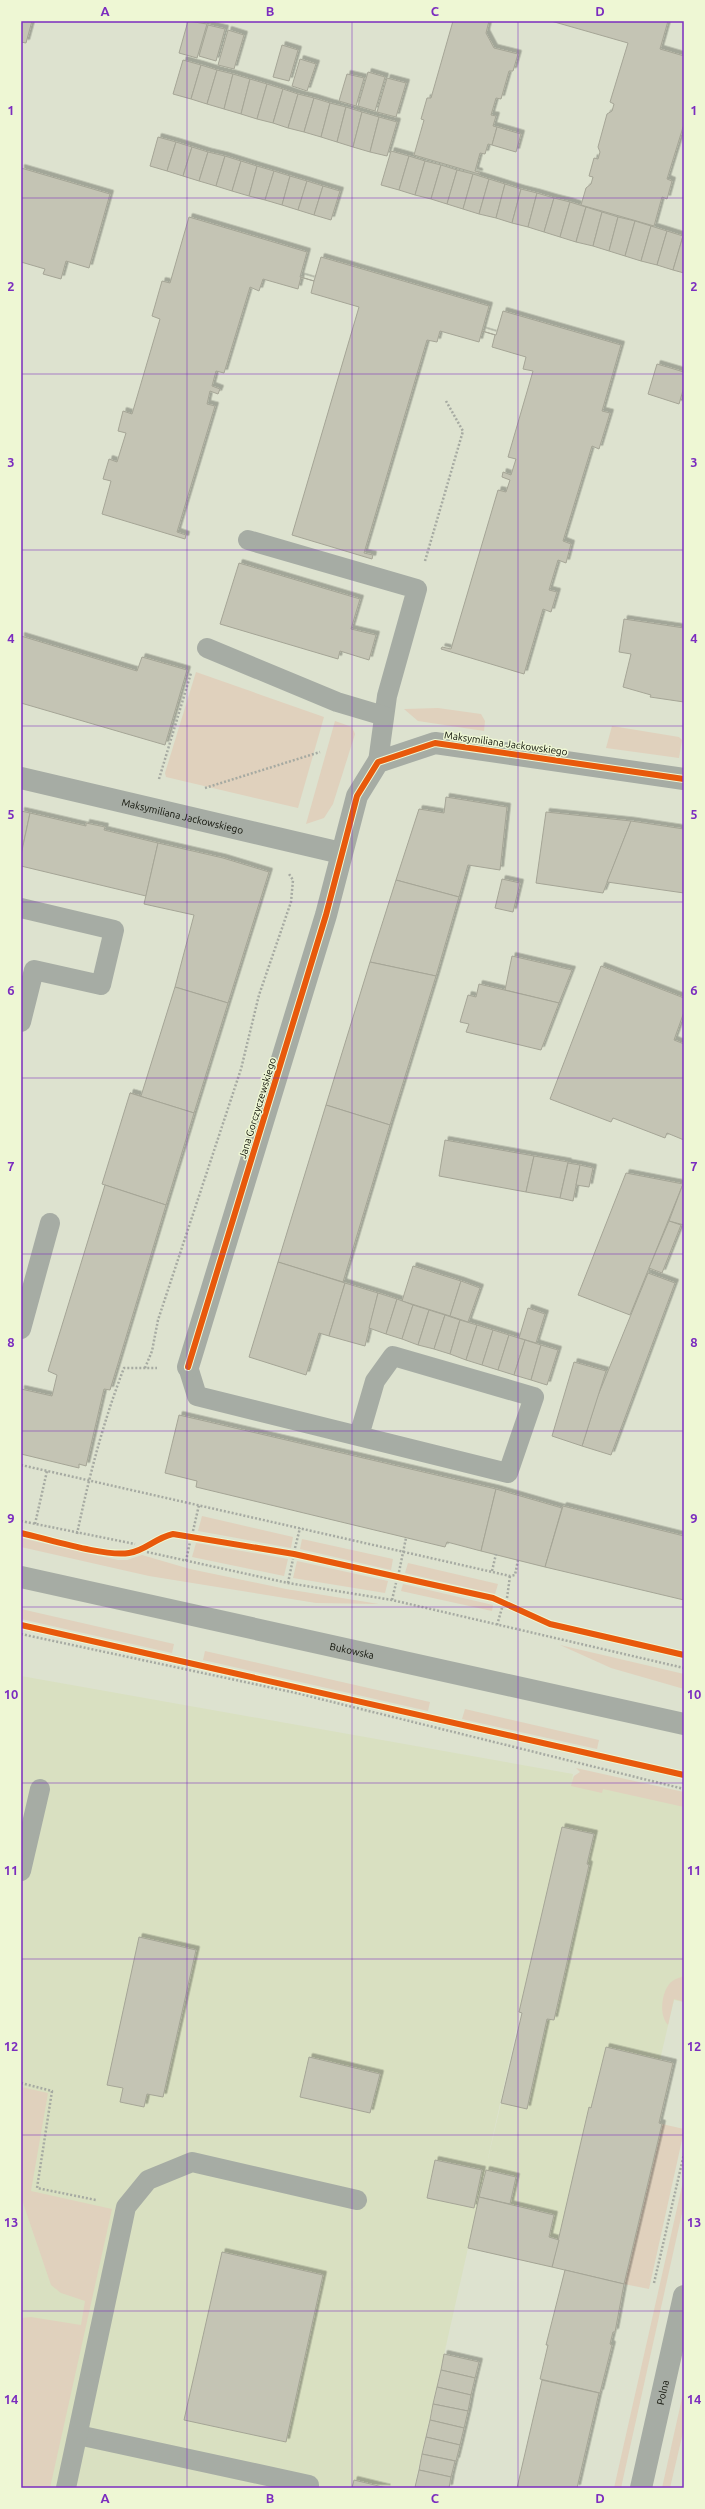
<svg xmlns="http://www.w3.org/2000/svg" width="705" height="2509" font-family="Ubuntu,sans-serif">
<defs>
<filter id="shadow"><feDropShadow dx="3.5" dy="-3.5" stdDeviation="0" flood-color="#0004"/></filter>
</defs>
<rect width="100%" height="100%" fill="#dde2cf"/>
<path fill="#d9e0c1" fill-rule="evenodd" d="M 21,1676 L 573,1774 L 572,1780 L 574,1776 L 684,1800 L 684,2002 L 674,2000 L 660,2060 L 673,2063 L 659,2123 L 662,2124 L 624,2284 L 468,2248 L 414,2488 L 21,2488 ZM 520,2013 L 522,2013 L 488,2159 L 488,2158 Z"/>
<g fill="#e0d1bd">
<polygon points="196,672 324,717 298,808 166,777 165,773"/>
<polygon points="438,708 481,714 485,721 484,731 418,721 404,709"/>
<polygon points="335,721 352,727 355,734 333,804 324,818 306,824"/>
<polygon points="612,726 679,737 682,740 679,758 606,748"/>
<polygon points="202,1516 293,1537 291,1548 198,1531"/>
<polygon points="21,1538 118,1560 127,1560 142,1555 190,1569 286,1589 379,1604 316,1603 149,1576 21,1547"/>
<polygon points="302,1539 393,1559 391,1570 300,1549"/>
<polygon points="196,1543 288,1559 284,1576 192,1557"/>
<polygon points="297,1561 388,1581 385,1593 293,1578"/>
<polygon points="408,1563 498,1584 495,1594 405,1573"/>
<polygon points="403,1584 493,1605 492,1611 401,1591"/>
<polygon points="21,1609 174,1644 172,1653 21,1619"/>
<polygon points="560,1645 684,1674 684,1689 611,1668"/>
<polygon points="205,1651 430,1702 428,1711 203,1660"/>
<polygon points="465,1709 599,1740 597,1749 462,1719"/>
<polygon points="576,1768 684,1792 684,1807 603,1789 602,1793 571,1786 574,1776 580,1772"/>
<path d="M 684,1976 L 684,2002 L 674,1999 L 668,2025 C 659,2015 661,1994 670,1983 C 674,1979 679,1978 684,1976 Z"/>
<polygon points="21,2087 48,2093 31,2191 112,2209 50,2488 21,2488 21,2318 31,2317 81,2325 85,2301 61,2293 51,2285 21,2197"/>
<polygon points="662,2124 684,2129 684,2131 649,2289 624,2284"/>
<polygon points="684,2177 684,2204 621,2488 614,2488"/>
<polygon points="684,2389 684,2428 670,2488 662,2488"/>
</g>
<g fill="#c4c4b4" stroke="#a5a596" filter="url(#shadow)">
<polygon points="21,21 32,21 26,43 21,42"/>
<polygon points="188,21 207,24 197,58 179,53"/>
<polygon points="453,21 489,21 486,33 494,48 518,54 513,71 509,71 501,99 496,98 491,115 496,116 493,126 497,127 492,145 488,144 485,154 480,153 475,171 479,172 479,174 414,155 424,120 421,119 427,98 431,98"/>
<polygon points="551,21 668,21 660,49 684,56 684,124 667,179 672,181 667,199 662,197 654,226 581,205 586,188 591,184 593,177 589,176 594,158 598,159 600,152 598,147 607,114 612,111 614,104 610,102 628,43"/>
<polygon points="208,25 225,29 216,61 199,56"/>
<polygon points="228,30 244,35 234,69 218,65"/>
<polygon points="282,45 298,50 289,81 273,77"/>
<polygon points="300,59 316,64 307,91 292,86"/>
<polygon points="183,60 201,65 191,99 173,94"/>
<polygon points="201,65 217,70 207,104 191,99"/>
<polygon points="217,70 233,74 224,109 207,104"/>
<polygon points="368,72 385,77 375,111 358,106"/>
<polygon points="233,74 250,79 241,114 224,109"/>
<polygon points="347,74 364,78 356,106 339,101"/>
<polygon points="387,78 406,83 396,117 377,112"/>
<polygon points="250,79 267,84 257,119 241,114"/>
<polygon points="267,84 283,89 273,123 257,119"/>
<polygon points="283,89 298,94 288,128 273,123"/>
<polygon points="298,94 314,98 304,132 288,128"/>
<polygon points="314,98 330,103 321,137 304,132"/>
<polygon points="330,103 346,107 337,142 321,137"/>
<polygon points="346,107 362,112 353,147 337,142"/>
<polygon points="362,112 379,117 370,152 353,147"/>
<polygon points="379,117 397,122 387,156 370,152"/>
<polygon points="497,127 521,134 516,152 492,145"/>
<polygon points="158,137 176,142 167,171 150,166"/>
<polygon points="176,142 192,147 183,176 167,171"/>
<polygon points="192,147 208,152 199,181 183,176"/>
<polygon points="391,151 409,156 399,190 381,185"/>
<polygon points="208,152 225,156 216,186 199,181"/>
<polygon points="225,156 241,161 232,191 216,186"/>
<polygon points="409,156 425,161 415,195 399,190"/>
<polygon points="241,161 257,166 249,196 232,191"/>
<polygon points="425,161 441,165 431,199 415,195"/>
<polygon points="441,165 457,170 447,204 431,199"/>
<polygon points="257,166 274,171 265,200 249,196"/>
<polygon points="21,168 110,194 89,268 66,261 61,279 43,274 45,269 21,262"/>
<polygon points="457,170 473,174 463,209 447,204"/>
<polygon points="274,171 290,176 282,205 265,200"/>
<polygon points="473,174 489,179 479,214 463,209"/>
<polygon points="290,176 307,181 298,210 282,205"/>
<polygon points="489,179 505,184 496,218 479,214"/>
<polygon points="307,181 323,186 314,215 298,210"/>
<polygon points="505,184 521,189 512,223 496,218"/>
<polygon points="323,186 340,191 331,220 314,215"/>
<polygon points="521,189 537,193 528,227 512,223"/>
<polygon points="537,193 554,198 544,232 528,227"/>
<polygon points="554,198 570,202 560,237 544,232"/>
<polygon points="570,202 586,207 576,242 560,237"/>
<polygon points="586,207 602,212 593,246 576,242"/>
<polygon points="602,212 618,217 609,251 593,246"/>
<polygon points="189,217 307,252 300,277 314,281 321,257 489,306 482,331 496,335 503,311 621,345 602,411 610,413 599,449 592,446 563,541 571,544 566,563 558,560 549,590 557,592 551,612 543,609 524,674 441,649 442,647 451,649 498,490 506,492 510,480 502,477 503,472 511,475 516,459 508,457 533,371 523,369 526,357 492,347 495,335 482,331 479,342 440,331 437,342 427,340 364,553 373,555 372,559 292,535 359,307 311,293 314,281 301,277 298,289 263,279 259,291 250,287 224,373 216,371 212,386 220,389 218,394 210,391 207,404 215,406 177,532 186,535 185,539 102,514 111,481 103,479 109,459 117,462 126,433 118,431 123,411 132,414 160,319 152,316 162,281 170,283"/>
<polygon points="618,217 635,221 625,256 609,251"/>
<polygon points="635,221 651,226 641,261 625,256"/>
<polygon points="651,226 667,231 657,265 641,261"/>
<polygon points="667,231 683,236 673,270 657,265"/>
<polygon points="683,236 684,236 684,273 673,270"/>
<polygon points="657,364 684,372 684,387 679,404 648,394"/>
<polygon points="239,563 360,599 351,629 376,635 369,660 340,651 338,659 220,624"/>
<polygon points="624,619 684,628 684,702 650,697 651,695 623,687 631,654 619,652"/>
<polygon points="21,636 137,671 142,657 187,670 165,745 21,703"/>
<polygon points="446,797 507,807 500,870 468,865 459,897 396,880 419,809 444,813"/>
<polygon points="21,811 30,813 21,855"/>
<polygon points="546,812 631,821 603,893 536,883"/>
<polygon points="30,813 86,826 86,823 105,827 104,830 158,843 146,896 21,866 21,855"/>
<polygon points="631,821 684,829 684,893 607,882"/>
<polygon points="158,843 223,858 269,872 228,1003 175,987 194,915 144,904"/>
<polygon points="502,879 520,883 513,912 495,908"/>
<polygon points="396,880 459,897 436,976 370,962"/>
<polygon points="512,956 572,970 559,1003 505,990"/>
<polygon points="370,962 436,976 390,1125 326,1105"/>
<polygon points="601,966 684,998 684,1012 674,1040 684,1044 684,1140 667,1133 665,1138 613,1118 611,1122 550,1099"/>
<polygon points="479,984 559,1003 541,1050 466,1032 469,1024 460,1022 468,995 476,997"/>
<polygon points="175,987 228,1003 194,1113 130,1093 141,1096"/>
<polygon points="130,1093 194,1113 166,1205 102,1184"/>
<polygon points="326,1105 390,1125 343,1282 278,1262"/>
<polygon points="445,1140 534,1156 526,1192 439,1176"/>
<polygon points="534,1156 568,1162 560,1198 526,1192"/>
<polygon points="568,1163 580,1165 573,1201 560,1198"/>
<polygon points="580,1165 593,1168 589,1187 576,1185"/>
<polygon points="626,1173 683,1184 630,1315 578,1295"/>
<polygon points="683,1184 684,1184 684,1225 669,1221"/>
<polygon points="105,1185 166,1205 110,1390 104,1389 86,1466 79,1464 79,1468 21,1454 21,1389 52,1396 57,1375 48,1371"/>
<polygon points="669,1221 681,1225 662,1273 649,1268"/>
<polygon points="278,1262 345,1283 329,1336 319,1333 306,1375 249,1357"/>
<polygon points="413,1266 461,1281 450,1316 402,1301"/>
<polygon points="648,1273 675,1283 611,1455 582,1446 597,1398"/>
<polygon points="461,1281 480,1288 468,1322 450,1316"/>
<polygon points="345,1283 378,1293 365,1346 329,1336"/>
<polygon points="378,1293 397,1299 386,1334 369,1328"/>
<polygon points="397,1299 413,1305 402,1339 386,1334"/>
<polygon points="413,1305 429,1310 418,1345 402,1339"/>
<polygon points="528,1308 545,1314 536,1343 519,1338"/>
<polygon points="429,1310 445,1315 434,1349 418,1345"/>
<polygon points="445,1315 460,1320 450,1354 434,1349"/>
<polygon points="460,1320 477,1325 466,1360 450,1354"/>
<polygon points="477,1325 493,1330 482,1365 466,1360"/>
<polygon points="493,1330 509,1335 498,1370 482,1365"/>
<polygon points="509,1335 525,1340 514,1375 498,1370"/>
<polygon points="525,1340 541,1345 531,1380 514,1375"/>
<polygon points="541,1345 558,1350 547,1385 531,1380"/>
<polygon points="574,1362 606,1371 582,1446 552,1436"/>
<polygon points="179,1415 496,1489 481,1551 447,1542 445,1547 196,1487 197,1481 165,1473"/>
<polygon points="496,1489 562,1508 545,1567 481,1551"/>
<polygon points="563,1506 684,1536 684,1600 545,1567"/>
<polygon points="562,1827 594,1834 587,1864 589,1865 554,2020 547,2019 527,2109 501,2103 522,2013 519,2012"/>
<polygon points="139,1937 196,1950 163,2097 147,2094 144,2107 120,2102 123,2088 107,2085"/>
<polygon points="606,2047 673,2063 659,2123 662,2124 624,2284 552,2267 589,2107 591,2108"/>
<polygon points="309,2057 380,2074 370,2113 300,2097"/>
<polygon points="435,2160 482,2170 474,2208 427,2198"/>
<polygon points="486,2170 516,2177 510,2204 479,2197"/>
<polygon points="479,2197 554,2215 549,2237 559,2240 552,2267 468,2248"/>
<polygon points="222,2252 323,2275 286,2442 184,2420"/>
<polygon points="565,2270 624,2284 615,2332 613,2332 610,2344 612,2345 600,2393 540,2379 548,2345 546,2345"/>
<polygon points="444,2354 479,2362 475,2378 441,2370"/>
<polygon points="441,2370 475,2378 471,2395 437,2387"/>
<polygon points="542,2380 599,2393 577,2488 517,2488"/>
<polygon points="437,2387 471,2395 468,2411 433,2404"/>
<polygon points="433,2404 468,2411 464,2428 430,2420"/>
<polygon points="430,2420 464,2428 460,2445 426,2437"/>
<polygon points="426,2437 460,2445 456,2461 422,2454"/>
<polygon points="422,2454 455,2461 451,2477 419,2470"/>
<polygon points="419,2470 451,2477 449,2488 415,2487"/>
<polygon points="354,2480 387,2488 352,2488"/>
</g>
<g fill="none" stroke-linecap="round" stroke-linejoin="round">
<g stroke="#a6aaa2" stroke-width="2.5" stroke-dasharray="2 2" stroke-linecap="butt">
<polyline points="425,561 463,431 446,401"/>
<polyline points="159,779 191,673"/>
<polyline points="205,788 320,752"/>
<polyline points="145,1368 152,1351 158,1320 241,1069 259,995 291,902 293,880 289,874"/>
<polyline points="21,1465 510,1576 515,1575 518,1560"/>
<polyline points="21,1521 135,1544"/>
<polyline points="35,1524 47,1471"/>
<polyline points="193,1531 199,1505"/>
<path d="M 77,1534 C 89,1477 103,1422 124,1368 L 157,1368"/>
<polyline points="295,1548 300,1528"/>
<polyline points="147,1552 288,1583 392,1600 684,1668"/>
<polyline points="186,1561 190,1542"/>
<polyline points="492,1571 496,1554"/>
<polyline points="399,1572 406,1538"/>
<polyline points="288,1583 293,1559"/>
<polyline points="507,1598 510,1576"/>
<polyline points="392,1600 396,1583"/>
<polyline points="497,1625 502,1608"/>
<polyline points="21,1634 296,1693 684,1789"/>
<polyline points="21,2083 52,2091 37,2188 96,2200"/>
<polyline points="654,2283 684,2154"/>
</g>
<g stroke="#a6aca4" stroke-width="20">
<polyline points="248,540 417,589 387,696 378,762"/>
<polyline points="207,648 337,702 384,716"/>
<polyline points="21,908 114,930 101,985 34,970 21,1022"/>
<polyline points="21,1329 50,1223"/>
<polyline points="188,1367 197,1396 508,1473 534,1397 393,1356 375,1381 359,1436"/>
<polyline points="21,1871 40,1789"/>
<polyline points="78,2435 309,2485 308,2488"/>
<polyline points="66,2488 126,2207 148,2180 192,2162 357,2200"/>
</g>
<g stroke="#a6aca4" stroke-width="22">
<path id="s1" d="M 21,778 L 341,853"/>
<polyline points="188,1367 326,915 357,796 378,762 435,743 684,779"/>
<path id="s2" d="M 641,2488 L 684,2296"/>
</g>
<path stroke="#a6aca4" stroke-width="22" id="s3" d="M 21,1577 L 684,1724"/>
<defs>
<g id="cycleway">
<polyline points="188,1367 326,915 357,796 378,762 435,743 684,779"/>
<path d="M 21,1533 C 48,1539 104,1557 129,1553 C 145,1551 155,1538 173,1534 L 294,1554 L 493,1598 L 550,1624 L 684,1655"/>
<polyline points="21,1625 684,1775"/>
</g>
</defs>
<use href="#cycleway" stroke="#eef7d4" stroke-width="8"/>
<use href="#cycleway" stroke="#e8590c" stroke-width="6"/>
</g>
<path fill="none" stroke="#7b2cbf" stroke-width="1" stroke-opacity="0.55" d="M 187,21 L 187,2488M 352,21 L 352,2488M 518,21 L 518,2488M 21,198 L 684,198M 21,374 L 684,374M 21,550 L 684,550M 21,726 L 684,726M 21,902 L 684,902M 21,1078 L 684,1078M 21,1254 L 684,1254M 21,1431 L 684,1431M 21,1607 L 684,1607M 21,1783 L 684,1783M 21,1959 L 684,1959M 21,2135 L 684,2135M 21,2311 L 684,2311"/>
<g text-anchor="middle" stroke-width="3" stroke-linejoin="round" paint-order="stroke">
<g font-size="10" fill="#0d0f05" stroke="#eef7d4">
<text transform="translate(506 743) rotate(8)" y="4">Maksymiliana Jackowskiego</text>
<text dy="4" stroke="none"><textPath href="#s1" startOffset="166">Maksymiliana Jackowskiego</textPath></text>
<text transform="translate(257 1108) rotate(-73)" y="4">Jana Gorczyczewskiego</text>
<text dy="4" stroke="none"><textPath href="#s3" startOffset="339">Bukowska</textPath></text>
<text dy="4" stroke="none"><textPath href="#s2" startOffset="98">Polna</textPath></text>
</g>
</g>
<rect width="705" height="2509" fill="none" stroke="#eef7d4" stroke-width="44"/>
<rect x="22" y="22" width="661" height="2465" fill="none" stroke="#7b2cbf" stroke-width="1.5"/>
<g font-size="13" text-anchor="middle" font-weight="bold" fill="#7b2cbf">
<text x="105" y="16">A</text>
<text x="270" y="16">B</text>
<text x="435" y="16">C</text>
<text x="600" y="16">D</text>
<text x="11" y="115">1</text>
<text x="694" y="115">1</text>
<text x="11" y="291">2</text>
<text x="694" y="291">2</text>
<text x="11" y="467">3</text>
<text x="694" y="467">3</text>
<text x="11" y="643">4</text>
<text x="694" y="643">4</text>
<text x="11" y="819">5</text>
<text x="694" y="819">5</text>
<text x="11" y="995">6</text>
<text x="694" y="995">6</text>
<text x="11" y="1171">7</text>
<text x="694" y="1171">7</text>
<text x="11" y="1347">8</text>
<text x="694" y="1347">8</text>
<text x="11" y="1523">9</text>
<text x="694" y="1523">9</text>
<text x="11" y="1699">10</text>
<text x="694" y="1699">10</text>
<text x="11" y="1875">11</text>
<text x="694" y="1875">11</text>
<text x="11" y="2051">12</text>
<text x="694" y="2051">12</text>
<text x="11" y="2227">13</text>
<text x="694" y="2227">13</text>
<text x="11" y="2404">14</text>
<text x="694" y="2404">14</text>
<text x="105" y="2503">A</text>
<text x="270" y="2503">B</text>
<text x="435" y="2503">C</text>
<text x="600" y="2503">D</text>
</g>
</svg>
